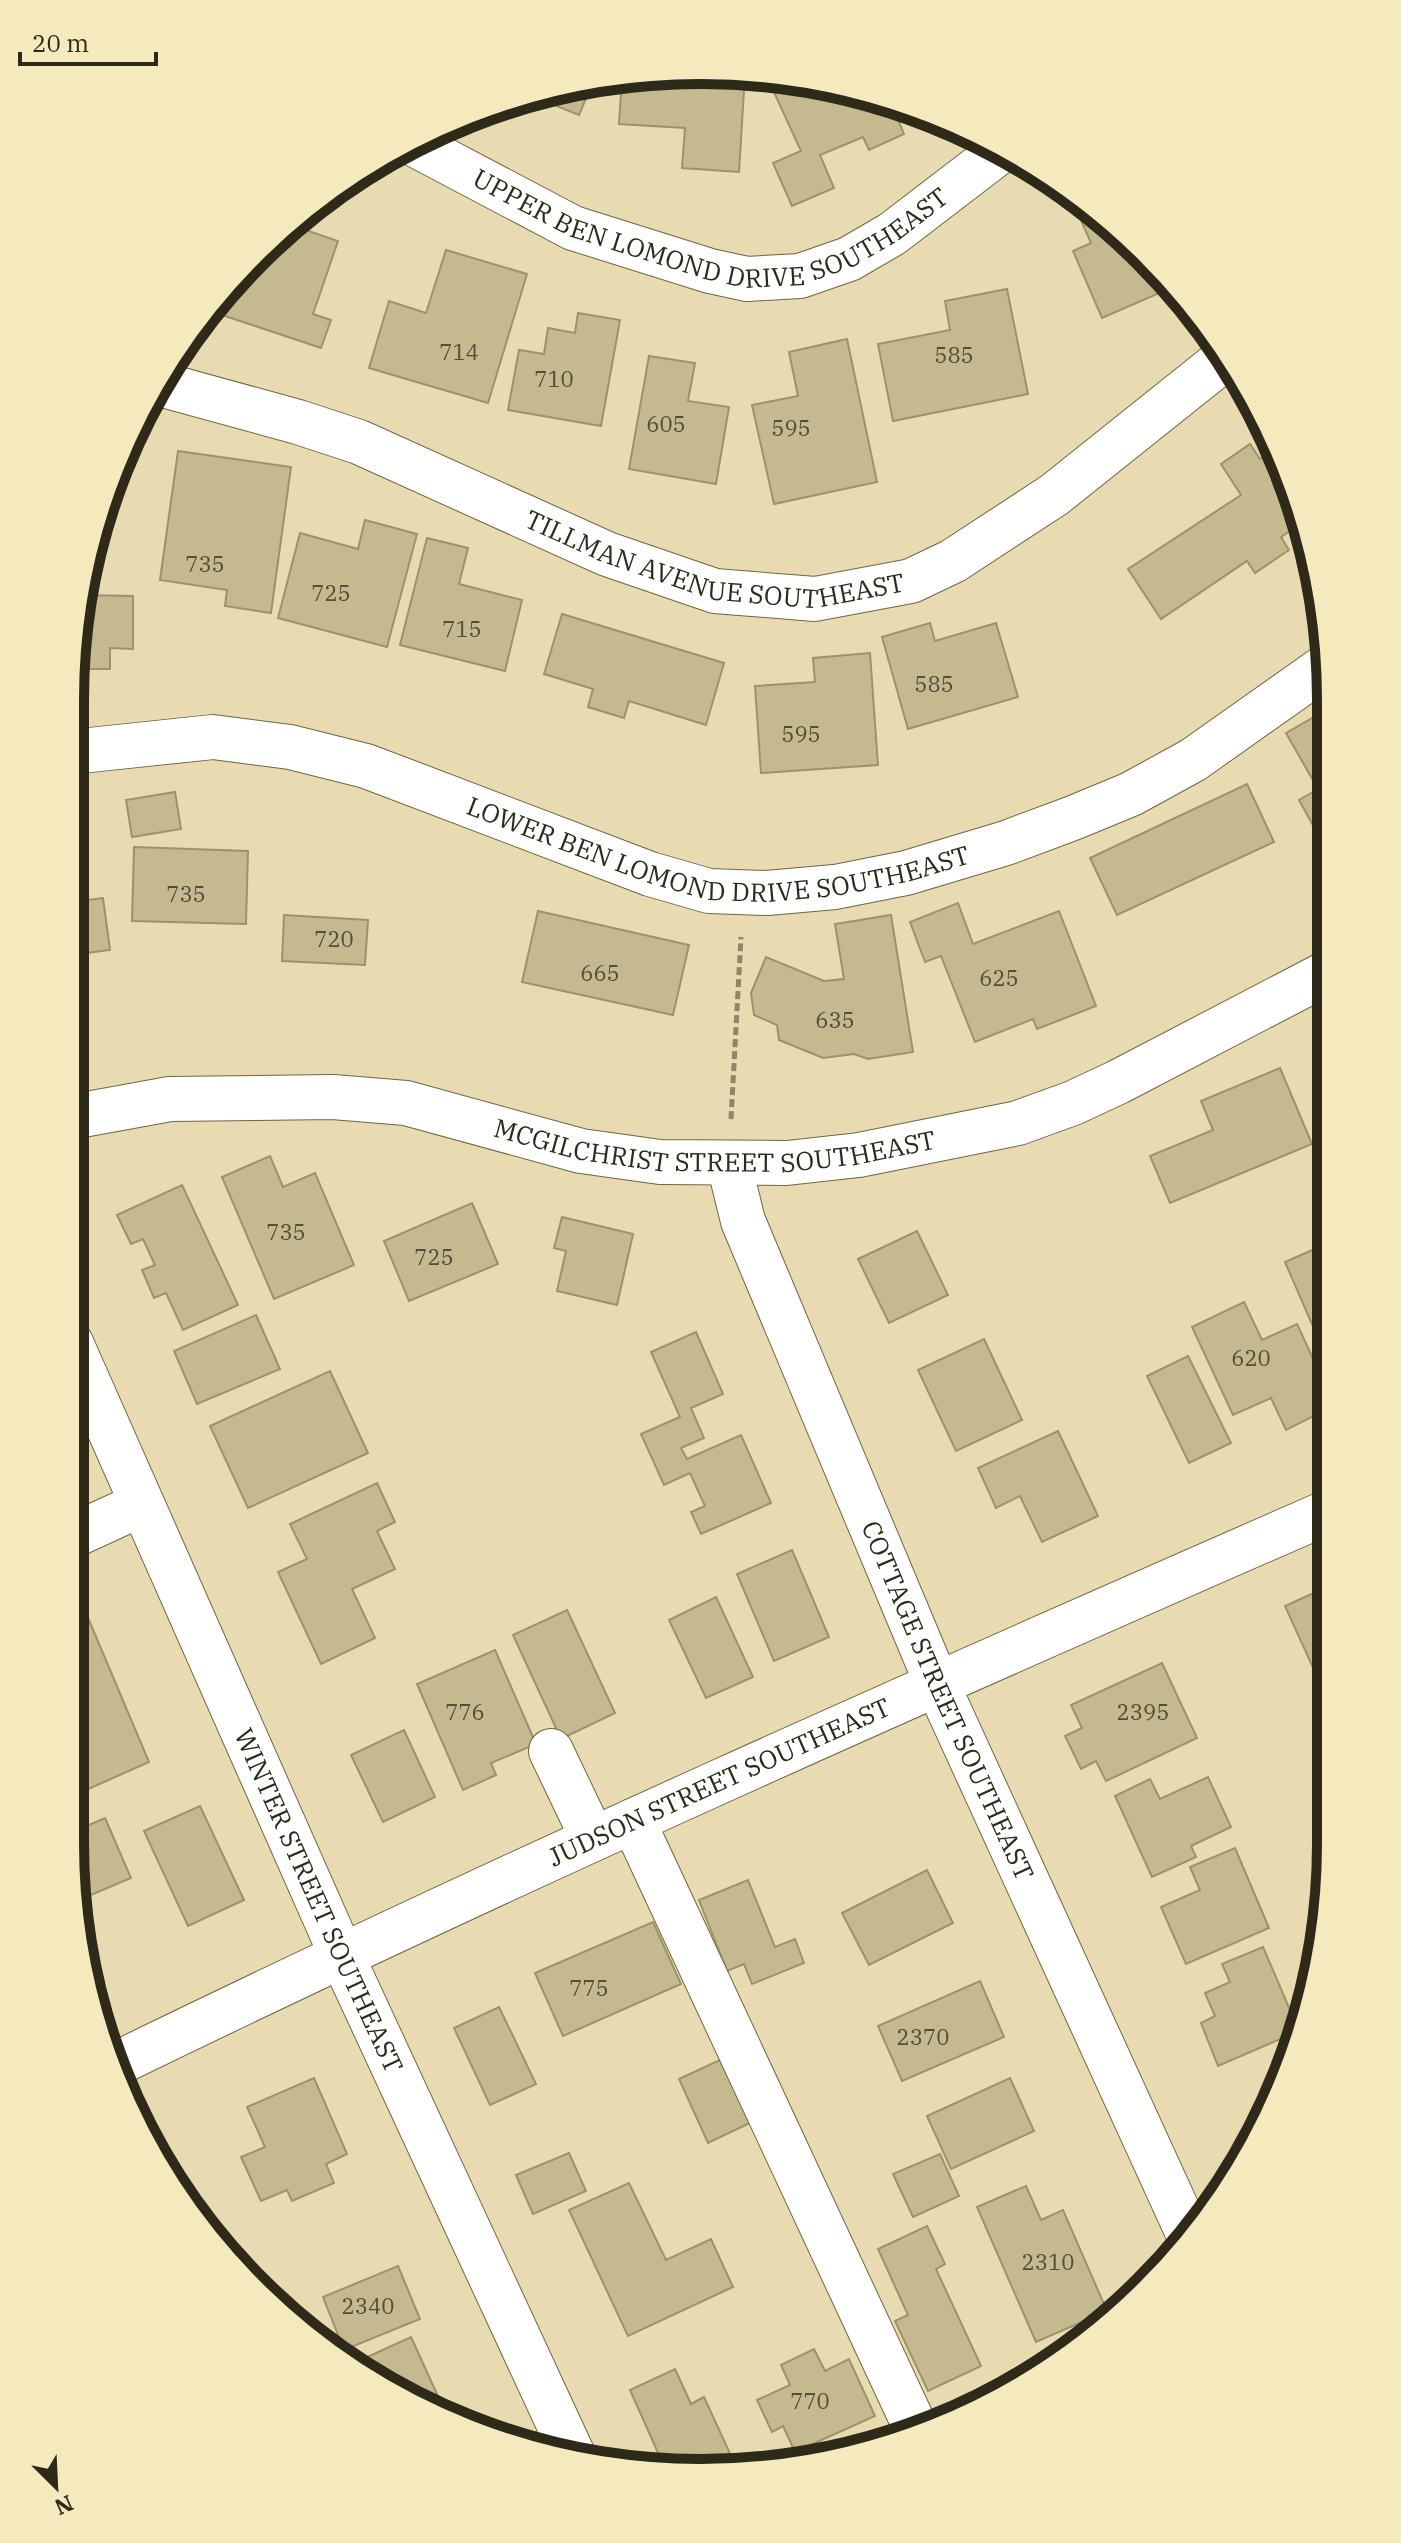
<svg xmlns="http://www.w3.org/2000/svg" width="1401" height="2543" font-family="'IBM Plex Serif',serif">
<rect width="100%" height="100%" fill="#e8dbb2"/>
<g fill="#c5b990" stroke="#9d926a" stroke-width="2">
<polygon points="659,71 745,74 739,172 682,168 685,128 619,124 622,78"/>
<polygon points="771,75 782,75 890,100 904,134 869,150 863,137 820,155 834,188 792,206 773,163 801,151 767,77"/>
<polygon points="593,82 579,115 529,95 537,92"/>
<polygon points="1069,193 1117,227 1171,288 1102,318 1073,251 1091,243"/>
<polygon points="291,225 338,241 313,314 331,320 321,348 210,311 226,285"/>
<polygon points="446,250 527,274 488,403 369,368 389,301 426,313"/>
<polygon points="1007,289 1028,394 893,421 878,344 950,330 945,301"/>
<polygon points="578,313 620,320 601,426 508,410 519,350 544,354 548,328 575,333"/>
<polygon points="847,339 877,482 774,504 752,405 798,396 789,352"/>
<polygon points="649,356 695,363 688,401 729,407 716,484 629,469"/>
<polygon points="1250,444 1260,459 1274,450 1297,497 1303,522 1281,537 1289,550 1255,573 1247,561 1161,619 1128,569 1241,495 1221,464"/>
<polygon points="178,451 291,467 271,613 225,606 227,590 160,580"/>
<polygon points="365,520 417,534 387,647 278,618 300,533 358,549"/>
<polygon points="427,538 468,548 459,584 522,600 505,671 400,645"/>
<polygon points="82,595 133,596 133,649 110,648 110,669 71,669"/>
<polygon points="562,614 724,663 706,725 629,701 624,718 588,707 593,689 544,674"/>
<polygon points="930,623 935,641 996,623 1018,697 908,729 882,637"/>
<polygon points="870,653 878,765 761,773 755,686 815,682 813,658"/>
<polygon points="1326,710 1326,849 1299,800 1318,789 1286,733"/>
<polygon points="1247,784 1274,842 1117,915 1090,858"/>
<polygon points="175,792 181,829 132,837 126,800"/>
<polygon points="134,847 248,851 246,924 132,921"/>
<polygon points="103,898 110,950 71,955 71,902"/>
<polygon points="958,903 973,944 1059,911 1096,1006 1037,1029 1033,1019 975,1042 941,956 925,962 910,922"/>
<polygon points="538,911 689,945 673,1015 522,982"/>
<polygon points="284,915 368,920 365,965 282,961"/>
<polygon points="891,915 913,1052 868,1059 854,1054 823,1058 779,1040 777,1025 754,1015 751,993 766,957 824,981 844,979 835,924"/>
<polygon points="1280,1068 1312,1144 1170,1203 1150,1156 1213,1130 1201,1101"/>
<polygon points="270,1156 283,1187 315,1173 354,1265 274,1299 222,1177"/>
<polygon points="182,1185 238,1305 183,1330 166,1293 154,1298 142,1270 155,1265 143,1239 131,1244 117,1215"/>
<polygon points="472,1203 498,1264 409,1301 384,1241"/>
<polygon points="562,1217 633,1234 617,1305 557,1291 566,1251 554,1248"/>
<polygon points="917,1231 948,1295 889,1323 858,1259"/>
<polygon points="1328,1243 1328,1361 1285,1262"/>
<polygon points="1244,1302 1262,1340 1297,1324 1328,1391 1328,1409 1286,1430 1271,1398 1233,1415 1192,1327"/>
<polygon points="256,1315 280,1369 197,1404 174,1351"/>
<polygon points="696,1332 723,1394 691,1408 704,1438 681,1448 687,1459 741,1435 771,1503 701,1534 691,1512 705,1506 690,1473 664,1485 641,1434 680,1417 651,1352"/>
<polygon points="984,1339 1022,1420 956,1451 918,1370"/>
<polygon points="1188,1356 1231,1443 1189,1463 1147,1376"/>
<polygon points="330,1371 368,1453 248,1508 210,1426"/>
<polygon points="1058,1431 1098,1516 1042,1542 1020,1496 996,1508 978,1468"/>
<polygon points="377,1483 395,1522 377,1531 395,1569 352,1589 375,1638 321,1664 278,1572 307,1559 290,1524"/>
<polygon points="792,1550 829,1637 774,1661 737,1574"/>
<polygon points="1329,1586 1329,1676 1319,1681 1285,1606"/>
<polygon points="716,1597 753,1677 706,1698 669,1620"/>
<polygon points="567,1610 615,1713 561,1739 513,1635"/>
<polygon points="86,1613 149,1762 75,1795 70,1783 70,1620"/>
<polygon points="495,1650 536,1744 491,1763 496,1775 463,1790 417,1684"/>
<polygon points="1162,1663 1197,1738 1106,1781 1096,1761 1081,1769 1065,1736 1082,1728 1071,1705"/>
<polygon points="404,1730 435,1797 383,1822 351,1755"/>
<polygon points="1208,1777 1231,1827 1191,1846 1196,1857 1152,1877 1115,1796 1150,1779 1160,1799"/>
<polygon points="200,1806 244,1900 188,1926 144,1831"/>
<polygon points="105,1818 131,1878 79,1900 70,1833"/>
<polygon points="1235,1848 1269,1928 1186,1964 1161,1907 1200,1890 1190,1867"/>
<polygon points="927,1870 953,1923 869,1965 842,1913"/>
<polygon points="748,1880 775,1947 795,1939 804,1963 752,1984 744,1964 727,1971 699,1900"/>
<polygon points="653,1922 681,1984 563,2036 535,1973"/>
<polygon points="1263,1947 1299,2031 1218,2066 1201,2023 1215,2016 1205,1993 1230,1982 1222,1964"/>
<polygon points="980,1981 1004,2037 902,2081 878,2026"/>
<polygon points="499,2007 536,2084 490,2105 454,2028"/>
<polygon points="724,2058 754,2121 708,2143 679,2079"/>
<polygon points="314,2078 347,2154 326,2164 334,2183 292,2201 287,2190 261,2201 241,2157 265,2147 247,2107"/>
<polygon points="1010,2078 1034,2131 951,2169 927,2116"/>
<polygon points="163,2137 200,2218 197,2219 154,2141"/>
<polygon points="569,2153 586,2191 533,2214 516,2175"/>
<polygon points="940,2154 959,2196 913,2217 893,2174"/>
<polygon points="629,2183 666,2260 711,2239 733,2287 628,2336 569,2210"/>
<polygon points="1026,2186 1041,2220 1063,2210 1107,2311 1036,2342 977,2207"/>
<polygon points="927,2226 945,2264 936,2269 981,2366 928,2391 895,2321 908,2315 878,2249"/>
<polygon points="398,2266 420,2319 344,2350 323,2297"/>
<polygon points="411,2337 441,2403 435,2405 357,2370 354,2363"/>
<polygon points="814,2349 825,2371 849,2359 875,2416 795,2452 783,2426 772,2432 757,2400 790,2385 781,2365"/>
<polygon points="675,2369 691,2404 704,2397 738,2471 663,2464 630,2390"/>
</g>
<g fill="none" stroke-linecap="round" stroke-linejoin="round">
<defs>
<g id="minor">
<path id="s1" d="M 410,142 L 573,228 L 710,271 L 747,279 L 800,276 L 849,259 L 892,234 L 1003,149"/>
<path id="s2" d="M 156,383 L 298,422 L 359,442 L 607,554 L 715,591 L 815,599 L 911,581 L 953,561 L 1054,495 L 1228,356"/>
<path id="s3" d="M 71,752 L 213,737 L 290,747 L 366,766 L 650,874 L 709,891 L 767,893 L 835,887 L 906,873 L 1006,843 L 1073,818 L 1131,794 L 1193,760 L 1326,666"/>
<path id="s4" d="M 71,1117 L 170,1099 L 333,1097 L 406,1103 L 581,1151 L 660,1162 L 787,1163 L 859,1155 L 1018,1123 L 1073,1103 L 1118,1082 L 1327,973"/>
<path id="s5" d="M 729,1164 L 743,1221 L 937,1684 L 1187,2231"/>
<path id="s6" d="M 71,1343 L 341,1954 L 573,2455"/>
<polyline points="70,1537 142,1504"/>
<polyline points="551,1751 593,1839"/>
<polyline points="633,1821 917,2431"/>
<path id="s7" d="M 114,2065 C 514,1870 921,1690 1328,1512"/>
</g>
</defs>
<use href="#minor" stroke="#71653f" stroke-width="46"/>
<polyline stroke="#8f8669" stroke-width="5" stroke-dasharray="8 4" stroke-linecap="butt" points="731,1119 741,937"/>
<use href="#minor" stroke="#fff" stroke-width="44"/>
</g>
<g text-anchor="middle" stroke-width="8" stroke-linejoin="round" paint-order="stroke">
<g font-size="22" fill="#544d37">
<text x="459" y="360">714</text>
<text x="954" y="363">585</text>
<text x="554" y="387">710</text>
<text x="666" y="432">605</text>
<text x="791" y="436">595</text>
<text x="205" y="572">735</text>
<text x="331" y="601">725</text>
<text x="462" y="637">715</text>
<text x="934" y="692">585</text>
<text x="801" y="742">595</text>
<text x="186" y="902">735</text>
<text x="334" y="947">720</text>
<text x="600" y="981">665</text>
<text x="999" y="986">625</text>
<text x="835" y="1028">635</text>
<text x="286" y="1240">735</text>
<text x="434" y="1265">725</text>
<text x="1251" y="1366">620</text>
<text x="465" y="1720">776</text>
<text x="1143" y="1720">2395</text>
<text x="589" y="1996">775</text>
<text x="923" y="2045">2370</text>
<text x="1048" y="2270">2310</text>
<text x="368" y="2314">2340</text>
<text x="810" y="2409">770</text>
</g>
<g font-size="26" fill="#2e2919" stroke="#f5e9be">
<text dy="9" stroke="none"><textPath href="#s1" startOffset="330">UPPER BEN LOMOND DRIVE SOUTHEAST</textPath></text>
<text dy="9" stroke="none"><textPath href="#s2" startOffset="592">TILLMAN AVENUE SOUTHEAST</textPath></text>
<text dy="9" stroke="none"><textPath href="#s3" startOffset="668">LOWER BEN LOMOND DRIVE SOUTHEAST</textPath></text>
<text dy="9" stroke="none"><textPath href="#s4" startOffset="652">MCGILCHRIST STREET SOUTHEAST</textPath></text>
<text dy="9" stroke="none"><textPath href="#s5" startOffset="580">COTTAGE STREET SOUTHEAST</textPath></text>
<text dy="9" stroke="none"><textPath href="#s7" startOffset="668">JUDSON STREET SOUTHEAST</textPath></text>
<text dy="9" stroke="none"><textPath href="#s6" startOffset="610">WINTER STREET SOUTHEAST</textPath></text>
</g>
</g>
<path d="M0 0H1401V2543H0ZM700 84H701A616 616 0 0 1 1317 700V1843A616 616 0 0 1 701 2459H700A616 616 0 0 1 84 1843V700A616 616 0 0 1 700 84Z" fill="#f5e9be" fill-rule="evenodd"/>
<path fill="none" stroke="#2e2919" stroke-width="10" d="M700 84H701A616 616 0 0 1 1317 700V1843A616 616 0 0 1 701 2459H700A616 616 0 0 1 84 1843V700A616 616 0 0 1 700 84Z"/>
<g transform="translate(56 2487) rotate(156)" stroke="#f5e9be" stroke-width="6" paint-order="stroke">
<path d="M0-6L14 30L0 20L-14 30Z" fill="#2e2919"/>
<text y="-12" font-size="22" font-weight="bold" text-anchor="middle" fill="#2e2919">N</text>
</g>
<path d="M20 52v12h136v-12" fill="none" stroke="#2e2919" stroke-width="4"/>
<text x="32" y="52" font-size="24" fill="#2e2919" stroke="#f5e9be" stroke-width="6" paint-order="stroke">20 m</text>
</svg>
